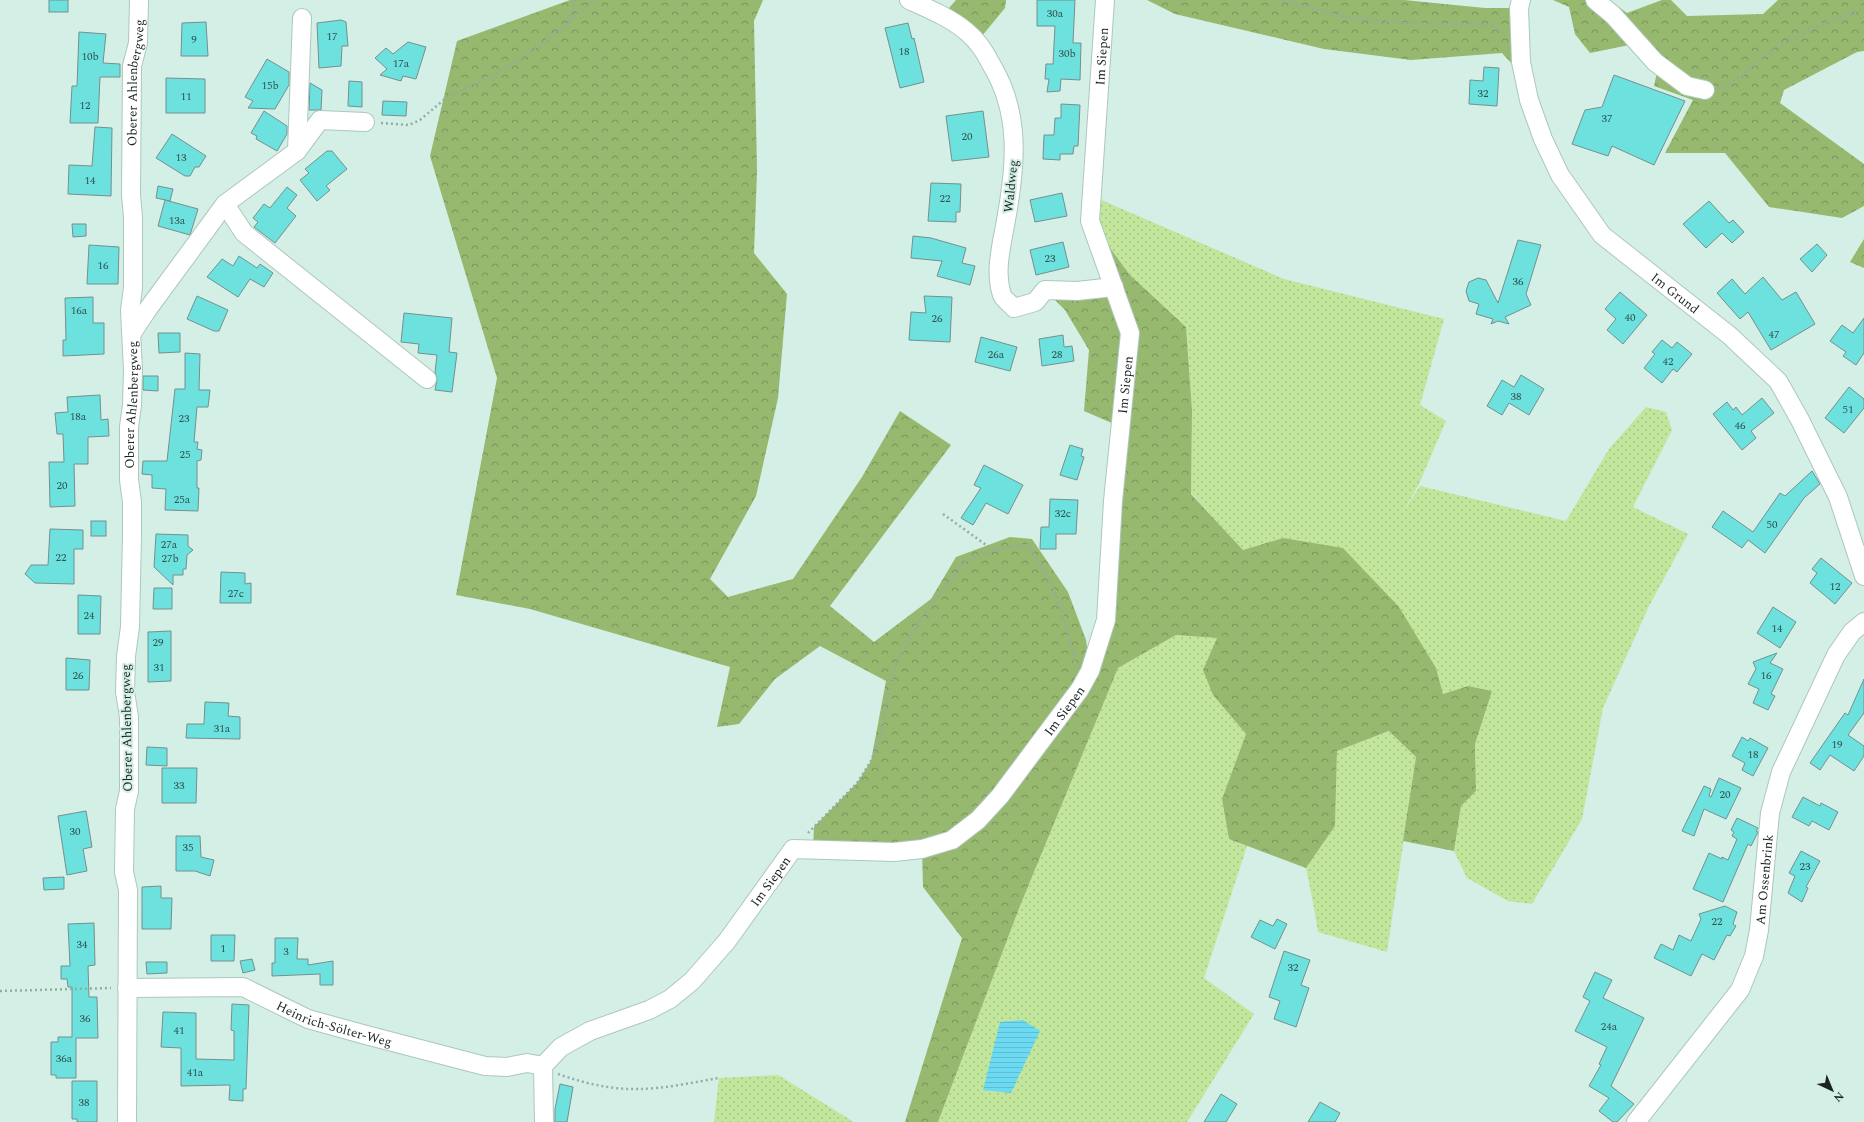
<svg xmlns="http://www.w3.org/2000/svg" width="1864" height="1122" font-family="Spectral,serif">
<defs>
<pattern id="grass-dots" width="8" height="8" patternUnits="userSpaceOnUse"><rect width="8" height="8" fill="#c2e69c"/><path d="M2 2h.1M6 6h.1" fill="none" stroke="#a6c586" stroke-width="1.8" stroke-linecap="round"/></pattern>
<pattern id="forest-crowns" width="20" height="18" patternUnits="userSpaceOnUse"><rect width="20" height="18" fill="#96b86f"/><path d="M2 6a3 3 0 1 1 6 0M12 15a3 3 0 1 1 6 0" fill="none" stroke="#7a955b"/></pattern>
<pattern id="water-rules" width="6" height="5" patternUnits="userSpaceOnUse"><rect width="6" height="5" fill="#6ddaf3"/><path d="M0 2.5h6" fill="none" stroke="#5ebbd0"/></pattern>
</defs>
<rect width="100%" height="100%" fill="#d4efe5"/>
<g fill="url(#grass-dots)">
<polygon points="1092,196 1284,279 1444,319 1420,405 1446,421 1418,486 1403,512 1420,486 1566,521 1609,449 1646,407 1666,412 1672,430 1633,507 1688,534 1649,606 1603,708 1582,819 1532,904 1508,901 1467,878 1454,851 1461,806 1476,791 1475,744 1492,691 1468,686 1443,694 1436,668 1283,538 1243,550 1191,493 1192,410 1186,327 1130,275 1090,221"/>
<polygon points="1176,635 1217,638 1213,695 1246,734 1222,799 1229,839 1247,846 1204,978 1254,1014 1187,1122 938,1122 1020,906 1118,668"/>
<polygon points="1390,731 1416,757 1387,952 1318,932 1314,908 1306,868 1335,826 1337,751"/>
<polygon points="778,1075 854,1122 714,1122 719,1078"/>
</g>
<g fill="url(#forest-crowns)">
<polygon points="570,0 763,0 754,21 757,171 754,253 787,294 778,398 756,496 710,579 728,597 793,579 862,477 900,411 951,445 830,606 874,642 931,599 956,557 1010,537 1032,539 1068,592 1086,640 1090,669 1094,655 1121,427 1084,411 1089,350 1065,310 1045,290 1110,286 1090,221 1130,275 1186,327 1192,410 1191,494 1243,550 1283,538 1343,548 1399,607 1436,668 1443,694 1468,686 1492,691 1475,744 1476,791 1461,806 1454,851 1403,841 1416,757 1389,731 1337,751 1335,826 1306,868 1229,839 1222,799 1246,734 1213,695 1203,670 1217,638 1176,635 1118,668 1020,906 938,1122 905,1122 962,938 923,887 922,849 813,849 814,827 857,783 871,761 886,681 820,646 775,679 739,724 717,727 730,667 530,609 456,595 497,378 430,156 457,41"/>
<polygon points="956,0 1006,0 1005,8 977,42 942,16"/>
<polygon points="1147,0 1404,0 1485,8 1519,8 1524,77 1502,53 1411,60 1324,49 1175,14"/>
<polygon points="1553,0 1609,0 1627,13 1662,0 1671,0 1687,16 1763,14 1778,0 1864,0 1864,51 1857,52 1784,90 1780,103 1864,164 1864,206 1842,218 1769,207 1725,153 1665,153 1693,100 1654,86 1660,58 1644,42 1590,53 1575,34 1569,7"/>
<polygon points="1864,239 1864,268 1850,262"/>
</g>
<polygon fill="url(#water-rules)" points="1023,1020 1040,1031 1011,1093 983,1090 1000,1022"/>
<g fill="#6de1de" stroke="#74908f">
<rect x="49" y="0" width="19" height="12"/>
<polygon points="1037,0 1075,0 1073,43 1081,43 1080,80 1061,79 1060,91 1047,92 1049,79 1045,79 1046,64 1053,64 1055,26 1037,26"/>
<polygon points="341,20 346,22 348,46 342,46 341,66 319,68 317,23"/>
<polygon points="206,22 208,56 181,56 182,23"/>
<polygon points="908,23 912,39 914,38 924,82 900,88 885,28"/>
<polygon points="79,32 106,34 103,63 120,64 120,77 100,77 98,123 70,123 72,86 77,86"/>
<polygon points="408,42 426,47 416,79 403,76 401,81 380,75 387,69 375,58 386,48 393,54"/>
<polygon points="267,59 289,72 289,85 275,109 248,108 253,101 245,97"/>
<polygon points="1484,67 1499,68 1497,106 1469,104 1470,80 1483,81"/>
<polygon points="1614,75 1685,101 1654,165 1612,146 1608,156 1572,144 1585,110 1602,107"/>
<polygon points="166,78 205,79 205,113 166,113"/>
<polygon points="349,81 362,82 362,107 348,106"/>
<polygon points="310,83 322,90 321,110 309,110"/>
<polygon points="383,101 407,102 406,116 382,115"/>
<polygon points="1061,104 1080,105 1078,146 1074,146 1073,154 1060,154 1060,160 1043,159 1044,135 1054,135 1055,118 1061,118"/>
<polygon points="264,111 287,126 287,134 277,151 256,139 257,136 251,133"/>
<polygon points="983,111 989,157 952,161 946,116"/>
<polygon points="95,127 112,128 111,196 68,194 69,165 92,166"/>
<polygon points="172,134 206,156 199,167 195,167 190,176 185,176 156,158"/>
<polygon points="327,151 332,151 347,169 326,186 330,190 317,201 300,180 309,173 305,169"/>
<polygon points="931,183 961,184 960,212 956,212 956,222 928,221"/>
<polygon points="158,186 173,189 170,201 156,198"/>
<polygon points="287,187 297,195 287,208 296,216 275,243 254,227 258,222 253,218 264,204 270,208"/>
<polygon points="1062,193 1067,216 1035,222 1030,200"/>
<polygon points="165,200 198,209 190,235 158,226"/>
<polygon points="1709,201 1729,223 1733,220 1744,232 1732,243 1722,233 1706,248 1683,224"/>
<polygon points="72,224 86,224 86,236 73,237"/>
<polygon points="913,236 931,238 966,248 962,263 975,266 970,285 937,276 942,261 911,258"/>
<polygon points="1518,240 1541,245 1526,294 1531,305 1505,317 1509,324 1498,321 1491,324 1493,319 1476,314 1479,304 1469,301 1466,291 1469,282 1478,278 1486,280 1498,303"/>
<polygon points="1063,242 1069,267 1036,275 1030,250"/>
<polygon points="1817,244 1827,255 1812,272 1800,259"/>
<polygon points="89,245 119,247 118,284 87,284"/>
<polygon points="239,256 257,268 260,264 273,273 264,287 250,279 238,297 207,277 222,259 233,266"/>
<polygon points="1763,277 1782,300 1796,292 1815,324 1771,350 1748,312 1740,319 1717,293 1732,279 1745,294"/>
<polygon points="1620,292 1647,315 1623,344 1607,330 1616,319 1605,309"/>
<polygon points="197,296 228,310 219,331 214,331 187,319"/>
<polygon points="924,296 952,297 950,342 909,340 911,312 926,313"/>
<polygon points="93,297 93,323 104,323 104,354 63,356 63,340 66,340 65,298"/>
<polygon points="404,313 452,318 449,352 457,353 452,392 435,390 437,380 435,372 437,355 418,353 419,344 401,342"/>
<polygon points="1864,318 1864,353 1856,365 1843,356 1846,352 1830,341 1842,325 1853,333"/>
<polygon points="158,333 180,333 180,352 159,353"/>
<polygon points="1063,335 1064,347 1072,346 1074,361 1042,366 1039,339"/>
<polygon points="981,337 1017,347 1010,371 975,362"/>
<polygon points="1662,340 1672,348 1677,342 1692,354 1677,372 1673,369 1662,383 1644,368 1655,354 1652,352"/>
<polygon points="185,353 200,354 199,390 210,390 208,407 197,407 194,442 198,442 197,449 202,450 201,460 197,461 197,488 199,488 198,511 165,510 166,489 152,488 152,475 142,474 143,461 167,461 175,389 185,389"/>
<polygon points="1521,375 1544,389 1529,415 1509,403 1502,415 1487,406 1502,380 1514,387"/>
<polygon points="143,376 158,376 158,391 143,390"/>
<polygon points="1849,387 1864,399 1864,408 1844,433 1825,418"/>
<polygon points="100,395 101,420 108,419 109,436 88,437 88,464 74,464 75,506 50,507 49,462 64,462 63,434 57,434 55,413 68,412 67,397"/>
<polygon points="1762,398 1774,413 1751,431 1756,438 1742,450 1713,414 1727,402 1733,410 1736,407 1742,415"/>
<polygon points="1070,445 1083,449 1081,456 1084,457 1077,480 1060,475"/>
<polygon points="984,465 1023,485 1008,514 986,503 973,525 961,518 981,488 974,485"/>
<polygon points="1812,471 1820,484 1804,498 1765,553 1748,540 1742,548 1712,527 1723,511 1753,532 1780,493 1785,496"/>
<polygon points="1050,499 1078,500 1076,534 1056,534 1056,549 1040,549 1041,527 1049,527"/>
<rect x="91" y="521" width="15" height="15"/>
<polygon points="50,529 83,530 83,549 74,549 74,584 35,583 25,574 31,565 48,565"/>
<polygon points="156,534 188,535 188,546 193,550 187,555 186,569 183,569 183,575 173,575 173,585 154,567"/>
<polygon points="1821,558 1852,583 1835,604 1810,583 1817,573 1812,569"/>
<polygon points="221,572 245,573 245,584 251,583 251,603 220,603"/>
<polygon points="154,588 172,588 172,609 153,609"/>
<polygon points="78,595 101,596 100,634 78,634"/>
<polygon points="1773,607 1796,622 1780,648 1757,633"/>
<polygon points="171,631 171,681 148,682 148,632"/>
<polygon points="1777,653 1770,663 1783,669 1771,694 1775,696 1768,710 1753,703 1759,689 1748,684 1756,669 1753,662"/>
<polygon points="66,658 90,660 89,690 66,690"/>
<polygon points="1864,679 1864,713 1848,735 1864,746 1864,756 1854,771 1830,755 1820,770 1810,763 1845,713 1848,715"/>
<polygon points="205,702 229,703 228,716 240,717 240,739 186,738 187,724 204,724"/>
<polygon points="1742,737 1748,741 1750,738 1768,748 1753,776 1742,770 1745,763 1732,756"/>
<polygon points="147,747 167,748 167,766 146,765"/>
<polygon points="162,768 197,768 196,803 162,803"/>
<polygon points="1719,778 1741,788 1726,819 1704,809 1694,836 1682,831 1704,786 1711,789 1709,796 1711,797"/>
<polygon points="1803,797 1820,806 1821,803 1838,812 1829,830 1812,821 1809,826 1792,817"/>
<polygon points="86,811 92,847 83,849 87,871 67,875 58,816"/>
<polygon points="1737,818 1758,828 1756,831 1758,832 1751,846 1748,844 1723,902 1693,889 1709,853 1722,859 1722,857 1728,860 1737,839 1732,836 1734,832 1731,830"/>
<polygon points="176,836 200,836 201,857 214,860 210,876 195,871 176,871"/>
<polygon points="1801,851 1820,861 1806,887 1808,888 1802,902 1788,893 1795,876 1789,873"/>
<polygon points="64,877 64,889 44,890 43,878"/>
<polygon points="161,886 161,898 172,898 171,929 142,929 142,887"/>
<polygon points="1725,906 1737,912 1733,924 1736,926 1730,936 1727,935 1714,960 1702,954 1691,976 1654,958 1661,944 1673,950 1679,935 1691,941 1701,919 1699,914"/>
<polygon points="1277,919 1287,924 1275,949 1251,937 1260,920 1273,926"/>
<polygon points="94,923 95,965 88,966 89,997 97,997 98,1038 76,1038 76,1078 56,1078 56,1075 51,1075 51,1042 58,1042 58,1037 72,1037 72,987 68,987 67,979 61,979 61,966 70,966 68,924"/>
<polygon points="211,935 235,935 234,961 211,961"/>
<polygon points="275,938 298,938 297,959 308,959 308,965 333,961 333,985 320,985 320,974 272,976 272,963 275,963"/>
<polygon points="1284,951 1310,960 1301,985 1309,988 1296,1027 1274,1019 1280,1001 1269,997"/>
<polygon points="252,959 255,970 243,973 240,961"/>
<polygon points="146,962 167,962 167,973 147,974"/>
<polygon points="1595,972 1612,980 1603,998 1644,1018 1611,1086 1634,1104 1617,1122 1613,1122 1599,1111 1609,1098 1589,1086 1601,1065 1599,1064 1607,1047 1575,1031 1590,1001 1583,997"/>
<polygon points="232,1004 249,1005 246,1089 243,1089 243,1101 229,1100 230,1085 181,1086 181,1048 161,1047 163,1012 196,1013 196,1059 234,1060 234,1031 231,1030"/>
<polygon points="72,1081 97,1081 97,1122 77,1122 77,1119 72,1119"/>
<polygon points="560,1084 573,1087 567,1122 555,1122 555,1109"/>
<polygon points="1221,1094 1237,1104 1226,1122 1204,1122"/>
<polygon points="1320,1102 1340,1113 1335,1122 1308,1122"/>
</g>
<g fill="none" stroke-linecap="round" stroke-linejoin="round">
<defs>
<g id="minor">
<path d="M 909,0 C 929,9 951,18 967,32 C 978,41 985,52 991,64 C 1021,113 1016,165 1006,220 C 1002,244 994,271 1002,295 C 1004,300 1011,304 1014,308 L 1035,302 L 1045,290 L 1077,291 L 1114,287"/>
<path id="s1" d="M 1521,0 L 1519,8 L 1521,62 L 1529,100 L 1543,139 L 1560,175 L 1602,235 L 1729,335 L 1778,381 L 1800,420 L 1838,497 L 1864,576"/>
<polyline points="1595,0 1613,15 1655,62 1687,86 1705,90"/>
<polyline points="297,151 302,18"/>
<polyline points="225,204 244,233 427,379"/>
<polyline points="132,333 148,309 225,204 297,151 320,120 365,122"/>
<path id="s2" d="M 127,988 L 243,987 L 308,1019 L 366,1035 L 485,1066 L 507,1067 L 527,1063 L 543,1066"/>
<path id="s3" d="M 127,1122 L 128,890 L 124,872 L 125,809 L 129,791 L 129,717 L 125,692 L 126,656 L 130,627 L 132,535 L 132,502 L 129,480 L 129,427 L 132,405 L 133,370 L 130,310 L 133,288 L 133,217 L 131,195 L 132,66 L 138,43 L 139,0"/>
<path id="s4" d="M 544,1122 L 543,1066 L 561,1047 L 590,1031 L 649,1010 L 670,999 L 692,981 L 727,941 L 793,849 L 894,852 L 922,849 L 952,840 L 978,820 L 1000,796 L 1080,689 L 1090,671 L 1106,620 L 1113,501 L 1130,333 L 1090,221 L 1105,0"/>
<path id="s5" d="M 1636,1122 L 1740,990 L 1754,956 L 1759,930 L 1770,813 L 1781,772 L 1836,655 L 1852,632 L 1864,622"/>
</g>
</defs>
<use href="#minor" stroke="#adc7be" stroke-width="20"/>
<g stroke="#96aba4" stroke-width="2.5" stroke-dasharray="2 3" stroke-linecap="butt">
<polyline points="1278,0 1344,17 1405,23 1491,25 1503,34"/>
<polyline points="566,24 594,0"/>
<path d="M 1720,88 C 1740,81 1755,63 1772,51 C 1799,32 1833,19 1864,9"/>
<polyline points="381,123 409,125 420,120 446,98 496,74 539,46 566,25 573,10 575,0"/>
<polyline points="943,514 993,550"/>
<path d="M 808,833 L 857,783 L 871,761 L 880,739 L 895,666 L 922,617 L 963,563 L 980,555 L 1004,547 L 1028,545 C 1055,584 1065,617 1075,663"/>
<polyline points="0,991 111,988"/>
<path d="M 558,1074 C 584,1083 611,1090 639,1089 C 663,1089 695,1082 719,1078"/>
</g>
<use href="#minor" stroke="#fff" stroke-width="18"/>
</g>
<g text-anchor="middle" stroke-width="4" stroke-linejoin="round" paint-order="stroke">
<g font-size="11" fill="#2f5350">
<text x="1055" y="17">30a</text>
<text x="332" y="40">17</text>
<text x="194" y="43">9</text>
<text x="904" y="55">18</text>
<text x="1067" y="57">30b</text>
<text x="90" y="60">10b</text>
<text x="401" y="67">17a</text>
<text x="270" y="89">15b</text>
<text x="1483" y="97">32</text>
<text x="186" y="100">11</text>
<text x="85" y="109">12</text>
<text x="1607" y="122">37</text>
<text x="967" y="140">20</text>
<text x="181" y="161">13</text>
<text x="90" y="184">14</text>
<text x="945" y="202">22</text>
<text x="177" y="224">13a</text>
<text x="1050" y="262">23</text>
<text x="103" y="269">16</text>
<text x="1518" y="285">36</text>
<text x="79" y="314">16a</text>
<text x="1630" y="321">40</text>
<text x="937" y="322">26</text>
<text x="1774" y="338">47</text>
<text x="996" y="358">26a</text>
<text x="1057" y="358">28</text>
<text x="1668" y="365">42</text>
<text x="1516" y="400">38</text>
<text x="1848" y="413">51</text>
<text x="78" y="420">18a</text>
<text x="184" y="422">23</text>
<text x="1740" y="429">46</text>
<text x="185" y="458">25</text>
<text x="62" y="489">20</text>
<text x="182" y="503">25a</text>
<text x="1063" y="517">32c</text>
<text x="1772" y="528">50</text>
<text x="169" y="548">27a</text>
<text x="61" y="561">22</text>
<text x="170" y="562">27b</text>
<text x="1835" y="590">12</text>
<text x="236" y="597">27c</text>
<text x="89" y="619">24</text>
<text x="1777" y="632">14</text>
<text x="158" y="646">29</text>
<text x="159" y="671">31</text>
<text x="78" y="679">26</text>
<text x="1766" y="679">16</text>
<text x="222" y="732">31a</text>
<text x="1837" y="748">19</text>
<text x="1753" y="758">18</text>
<text x="179" y="789">33</text>
<text x="1725" y="798">20</text>
<text x="75" y="835">30</text>
<text x="188" y="851">35</text>
<text x="1805" y="870">23</text>
<text x="1717" y="925">22</text>
<text x="82" y="948">34</text>
<text x="223" y="952">1</text>
<text x="286" y="955">3</text>
<text x="1293" y="971">32</text>
<text x="85" y="1022">36</text>
<text x="1609" y="1030">24a</text>
<text x="179" y="1034">41</text>
<text x="64" y="1062">36a</text>
<text x="195" y="1076">41a</text>
<text x="84" y="1106">38</text>
</g>
<g font-size="13" fill="#1a2421" stroke="#d4efe5">
<text dy="5" stroke="none"><textPath href="#s4" startOffset="1402">Im Siepen</textPath></text>
<text dy="5" stroke="none"><textPath href="#s3" startOffset="1042">Oberer Ahlenbergweg</textPath></text>
<text transform="translate(1010 186) rotate(-84)" y="5">Waldweg</text>
<text dy="5" stroke="none"><textPath href="#s1" startOffset="349">Im Grund</textPath></text>
<text dy="5" stroke="none"><textPath href="#s4" startOffset="1066">Im Siepen</textPath></text>
<text dy="5" stroke="none"><textPath href="#s3" startOffset="719">Oberer Ahlenbergweg</textPath></text>
<text dy="5" stroke="none"><textPath href="#s4" startOffset="729">Im Siepen</textPath></text>
<text transform="translate(126 728) rotate(-91)" y="5">Oberer Ahlenbergweg</text>
<text dy="5" stroke="none"><textPath href="#s5" startOffset="282">Am Ossenbrink</textPath></text>
<text dy="5" stroke="none"><textPath href="#s4" startOffset="357">Im Siepen</textPath></text>
<text dy="5" stroke="none"><textPath href="#s2" startOffset="215">Heinrich-Sölter-Weg</textPath></text>
</g>
</g>
<g transform="translate(1832 1090) rotate(136)" stroke="#d4efe5" stroke-width="3" paint-order="stroke">
<path d="M0-3L7 15L0 10L-7 15Z" fill="#1a2421"/>
<text y="-6" font-size="11" font-weight="bold" text-anchor="middle" fill="#1a2421">N</text>
</g>
</svg>
